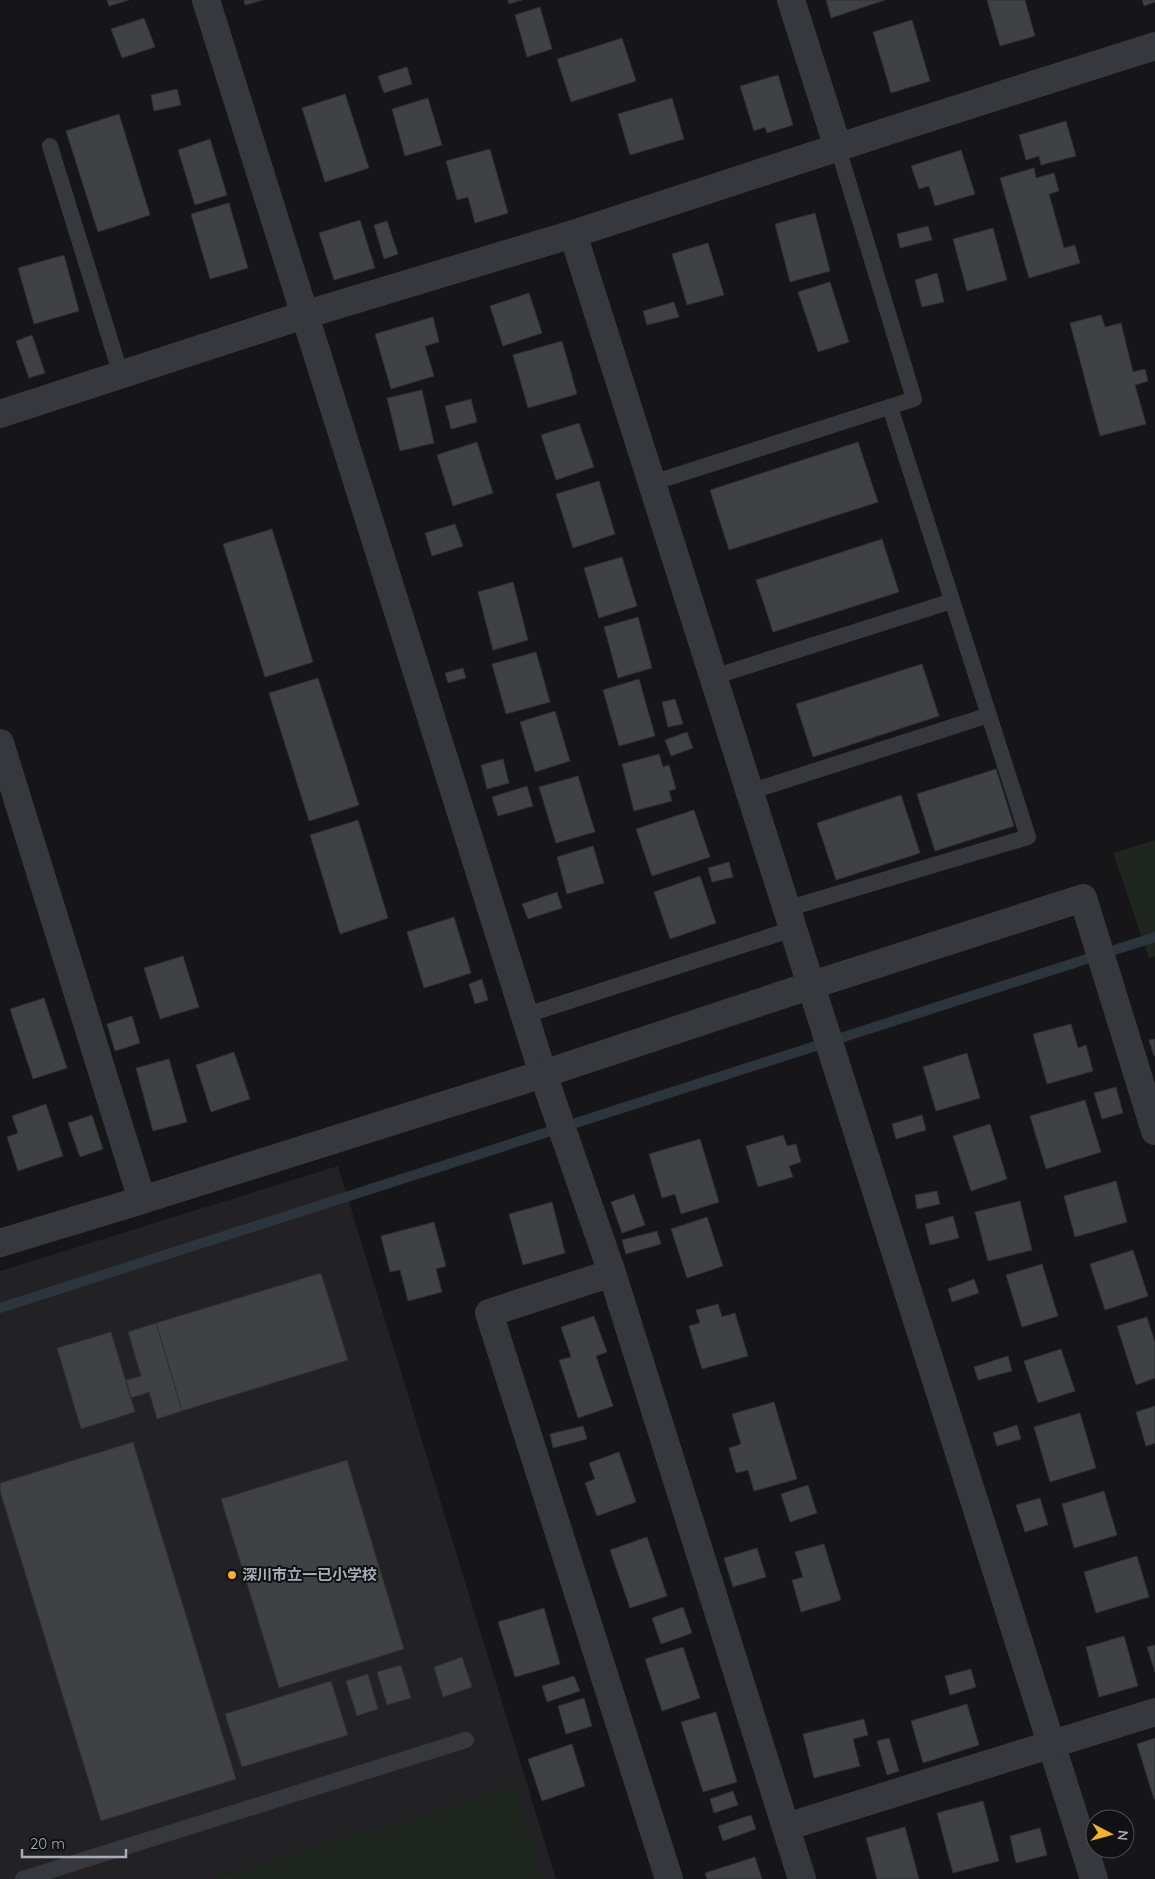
<svg xmlns="http://www.w3.org/2000/svg" width="1155" height="1879" font-family="Quicksand,'Noto Sans JP',sans-serif">
<rect width="100%" height="100%" fill="#161618"/>
<polygon fill="#222225" points="338,1166 556,1879 0,1879 0,1271"/>
<g fill="#1e261f">
<polygon points="1155,840 1155,956 1149,958 1113,853"/>
<polygon points="515,1786 543,1879 212,1879"/>
</g>
<g fill="none" stroke-linecap="round" stroke-linejoin="round">
<polyline stroke="#2c353c" stroke-width="10" points="0,1308 1155,937"/>
</g>
<g fill="#404145" stroke="#303034">
<polygon points="107,0 129,0 109,6"/>
<polygon points="244,0 263,0 245,5"/>
<polygon points="508,0 522,0 509,4"/>
<polygon points="826,0 885,0 831,18"/>
<polygon points="987,0 1025,0 1035,36 1000,46"/>
<polygon points="1142,0 1155,0 1155,2 1144,6"/>
<polygon points="540,7 552,49 527,57 515,15"/>
<polygon points="144,18 155,47 122,58 111,29"/>
<polygon points="912,20 930,81 891,93 873,32"/>
<polygon points="622,38 636,81 571,102 557,59"/>
<polygon points="407,67 412,84 384,93 378,76"/>
<polygon points="778,75 793,125 767,133 765,127 754,131 740,86"/>
<polygon points="177,89 181,105 154,111 151,95"/>
<polygon points="345,94 369,168 325,182 302,108"/>
<polygon points="428,98 442,145 405,156 392,109"/>
<polygon points="672,98 684,139 630,155 618,114"/>
<polygon points="119,114 150,215 98,232 66,131"/>
<polygon points="1066,121 1076,156 1041,165 1039,156 1026,160 1019,135"/>
<polygon points="210,139 227,195 195,205 178,150"/>
<polygon points="490,149 508,213 475,223 468,197 457,200 446,161"/>
<polygon points="961,150 975,194 935,206 929,186 919,189 911,166"/>
<polygon points="1034,168 1036,178 1054,173 1059,191 1049,194 1064,248 1075,245 1080,263 1029,278 1000,178"/>
<polygon points="229,203 248,268 210,279 191,214"/>
<polygon points="815,213 830,271 790,282 775,224"/>
<polygon points="360,220 375,268 334,280 319,233"/>
<polygon points="387,221 398,254 384,259 374,225"/>
<polygon points="928,226 932,240 900,248 897,234"/>
<polygon points="993,228 1007,280 967,291 953,239"/>
<polygon points="708,243 724,295 687,305 672,254"/>
<polygon points="64,255 79,311 34,324 18,268"/>
<polygon points="937,273 944,302 922,307 915,280"/>
<polygon points="830,282 849,342 818,352 798,292"/>
<polygon points="529,293 542,333 503,346 490,306"/>
<polygon points="674,302 679,317 647,325 643,311"/>
<polygon points="1101,315 1105,327 1121,323 1133,372 1145,369 1148,381 1135,385 1146,424 1100,436 1070,323"/>
<polygon points="433,317 439,342 425,346 434,376 391,389 375,334"/>
<polygon points="32,335 45,373 29,378 16,341"/>
<polygon points="562,341 577,394 528,408 513,355"/>
<polygon points="422,390 434,443 400,451 387,398"/>
<polygon points="471,399 477,422 451,429 445,406"/>
<polygon points="579,423 594,467 556,480 541,435"/>
<polygon points="477,442 493,493 453,506 437,455"/>
<polygon points="858,442 878,502 729,550 710,490"/>
<polygon points="599,481 615,534 573,548 556,494"/>
<polygon points="455,524 463,546 432,556 425,533"/>
<polygon points="272,529 313,662 265,677 223,544"/>
<polygon points="882,539 899,592 773,632 756,580"/>
<polygon points="622,557 637,606 599,618 584,568"/>
<polygon points="513,582 528,640 493,650 478,592"/>
<polygon points="638,617 652,668 618,678 604,627"/>
<polygon points="536,652 550,702 506,714 492,664"/>
<polygon points="922,664 939,716 813,757 796,704"/>
<polygon points="463,668 466,678 448,683 445,673"/>
<polygon points="318,678 359,805 309,821 269,693"/>
<polygon points="639,679 655,736 619,746 603,690"/>
<polygon points="675,699 683,724 668,727 662,702"/>
<polygon points="555,711 570,761 535,772 520,722"/>
<polygon points="687,732 693,748 671,756 665,740"/>
<polygon points="659,754 663,767 669,765 676,789 669,791 672,801 634,811 622,764"/>
<polygon points="503,759 509,783 487,789 481,765"/>
<polygon points="996,769 1014,826 935,851 917,794"/>
<polygon points="578,776 595,832 556,843 539,787"/>
<polygon points="527,786 533,806 498,816 492,797"/>
<polygon points="901,795 920,853 836,880 817,823"/>
<polygon points="694,810 710,857 652,876 636,829"/>
<polygon points="358,820 388,918 340,934 310,835"/>
<polygon points="593,846 604,883 567,894 557,857"/>
<polygon points="729,862 733,877 712,882 708,868"/>
<polygon points="700,876 716,923 670,939 654,892"/>
<polygon points="557,892 562,908 528,919 522,904"/>
<polygon points="454,917 471,973 424,988 407,932"/>
<polygon points="183,956 199,1007 160,1019 144,968"/>
<polygon points="482,979 488,1000 475,1004 469,984"/>
<polygon points="44,998 67,1068 33,1079 10,1009"/>
<polygon points="132,1016 140,1043 115,1051 107,1024"/>
<polygon points="1071,1024 1078,1048 1086,1045 1093,1071 1047,1084 1033,1034"/>
<polygon points="1155,1039 1155,1055 1154,1056 1149,1040"/>
<polygon points="234,1052 250,1099 211,1112 196,1065"/>
<polygon points="967,1053 980,1098 936,1111 923,1067"/>
<polygon points="169,1059 187,1122 153,1131 136,1068"/>
<polygon points="1116,1087 1123,1113 1102,1119 1094,1093"/>
<polygon points="1085,1100 1101,1152 1046,1169 1030,1116"/>
<polygon points="46,1104 63,1156 18,1171 7,1137 18,1133 12,1116"/>
<polygon points="92,1115 103,1149 80,1157 68,1123"/>
<polygon points="922,1115 926,1130 896,1139 892,1124"/>
<polygon points="990,1124 1007,1179 971,1191 953,1136"/>
<polygon points="783,1135 787,1146 796,1144 801,1162 789,1166 793,1177 758,1187 746,1146"/>
<polygon points="700,1139 719,1202 681,1214 675,1194 662,1198 649,1154"/>
<polygon points="1116,1181 1127,1222 1075,1237 1064,1196"/>
<polygon points="937,1191 940,1204 917,1209 915,1195"/>
<polygon points="634,1194 645,1225 622,1233 611,1202"/>
<polygon points="1020,1201 1032,1250 988,1261 975,1212"/>
<polygon points="552,1202 565,1253 523,1265 509,1214"/>
<polygon points="953,1216 959,1238 930,1245 925,1224"/>
<polygon points="707,1217 723,1266 687,1278 671,1229"/>
<polygon points="434,1222 446,1266 436,1269 442,1292 408,1301 400,1270 390,1272 381,1236"/>
<polygon points="657,1231 661,1244 626,1254 622,1240"/>
<polygon points="1133,1250 1148,1296 1105,1310 1090,1264"/>
<polygon points="1042,1264 1058,1316 1022,1327 1006,1275"/>
<polygon points="321,1273 348,1360 182,1411 156,1323"/>
<polygon points="974,1279 979,1293 952,1302 948,1289"/>
<polygon points="718,1304 722,1317 735,1313 748,1356 702,1369 689,1326 700,1323 696,1310"/>
<polygon points="594,1316 607,1352 596,1356 613,1406 578,1418 559,1360 571,1357 561,1327"/>
<polygon points="1147,1317 1155,1343 1155,1378 1136,1385 1117,1326"/>
<polygon points="156,1323 182,1411 157,1419 149,1392 131,1398 126,1380 141,1376 128,1332"/>
<polygon points="111,1332 135,1412 81,1429 57,1348"/>
<polygon points="1061,1349 1075,1391 1038,1403 1024,1361"/>
<polygon points="1008,1356 1012,1371 978,1380 974,1367"/>
<polygon points="774,1402 797,1479 754,1491 748,1470 736,1473 729,1448 741,1444 732,1414"/>
<polygon points="1155,1406 1155,1443 1146,1446 1136,1412"/>
<polygon points="1080,1413 1096,1468 1050,1482 1034,1427"/>
<polygon points="1017,1425 1021,1439 997,1446 993,1433"/>
<polygon points="583,1426 587,1439 553,1448 550,1434"/>
<polygon points="133,1442 236,1779 101,1821 0,1491 0,1483"/>
<polygon points="619,1452 636,1502 597,1516 585,1483 595,1479 589,1463"/>
<polygon points="347,1460 404,1649 279,1688 221,1499"/>
<polygon points="808,1485 817,1513 790,1522 781,1494"/>
<polygon points="1104,1491 1117,1535 1074,1548 1062,1504"/>
<polygon points="1040,1498 1048,1525 1025,1532 1016,1505"/>
<polygon points="647,1537 667,1596 630,1608 610,1550"/>
<polygon points="824,1544 841,1600 801,1612 792,1580 803,1577 795,1552"/>
<polygon points="757,1548 766,1577 733,1587 724,1558"/>
<polygon points="1137,1556 1149,1597 1096,1613 1084,1572"/>
<polygon points="683,1607 692,1633 661,1644 652,1618"/>
<polygon points="544,1608 560,1664 515,1677 498,1622"/>
<polygon points="1124,1636 1138,1686 1099,1697 1086,1647"/>
<polygon points="1155,1645 1155,1672 1147,1647"/>
<polygon points="683,1647 700,1698 662,1711 645,1659"/>
<polygon points="462,1657 472,1687 443,1697 434,1667"/>
<polygon points="401,1665 411,1698 387,1705 377,1672"/>
<polygon points="971,1669 976,1687 950,1695 945,1676"/>
<polygon points="368,1674 378,1709 357,1716 346,1681"/>
<polygon points="574,1676 580,1691 547,1702 542,1686"/>
<polygon points="331,1681 348,1735 242,1767 225,1714"/>
<polygon points="584,1698 592,1726 566,1734 558,1706"/>
<polygon points="967,1704 979,1745 923,1763 911,1721"/>
<polygon points="716,1712 737,1782 703,1792 681,1722"/>
<polygon points="864,1719 868,1735 853,1739 860,1766 814,1778 803,1734"/>
<polygon points="889,1738 899,1771 887,1775 877,1741"/>
<polygon points="1155,1738 1155,1799 1154,1799 1137,1744"/>
<polygon points="572,1744 585,1786 542,1801 528,1759"/>
<polygon points="733,1791 738,1805 714,1813 710,1799"/>
<polygon points="983,1801 999,1861 953,1873 937,1813"/>
<polygon points="751,1815 756,1829 723,1841 718,1826"/>
<polygon points="905,1827 919,1879 877,1879 866,1838"/>
<polygon points="1040,1828 1047,1855 1016,1863 1010,1836"/>
<polygon points="755,1857 762,1879 707,1879 705,1873"/>
</g>
<g fill="none" stroke-linecap="round" stroke-linejoin="round">
<g stroke="#37383d" stroke-width="16">
<polyline points="50,146 121,375"/>
<polyline points="652,483 914,399 838,148"/>
<polyline points="713,677 952,601"/>
<polyline points="749,792 989,715"/>
<polyline points="786,909 1028,837 890,407"/>
<polyline points="526,1015 793,929"/>
<polyline points="23,1879 466,1740"/>
</g>
<g stroke="#37383d" stroke-width="28">
<polyline points="206,0 543,1074 612,1273 802,1879"/>
<polyline points="791,0 838,148"/>
<polyline points="573,234 1094,1879"/>
<polyline points="0,414 304,315 573,234 885,132 1155,46"/>
<polyline points="0,743 142,1200 0,1243"/>
<polyline points="142,1200 543,1074 812,985 1083,898 1155,1131"/>
<polyline points="612,1273 489,1313 669,1879"/>
<polyline points="786,1827 1155,1712"/>
</g>
</g>
<circle fill="#f2b134" stroke="#111113" stroke-width="2" cx="232" cy="1575" r="5"/>
<g text-anchor="middle" stroke-width="4" stroke-linejoin="round" paint-order="stroke">
<g font-size="15" font-weight="bold" fill="#a8adb8" stroke="#111113" text-anchor="start">
<text x="242" y="1580">深川市立一已小学校</text>
</g>
</g>
<g transform="translate(1110 1834) rotate(96)"><circle r="24" fill="#111113" stroke="#4d4f55"/>
<path d="M0-4L9 19L0 12L-9 19Z" fill="#f2b134"/>
<text y="-8" font-size="14" font-weight="bold" text-anchor="middle" fill="#a8adb8">N</text>
</g>
<path d="M22 1849v8h104v-8" fill="none" stroke="#a8adb8" stroke-width="2.5"/>
<text x="30" y="1849" font-size="15" fill="#a8adb8" stroke="#111113" stroke-width="4" paint-order="stroke">20 m</text>
</svg>
